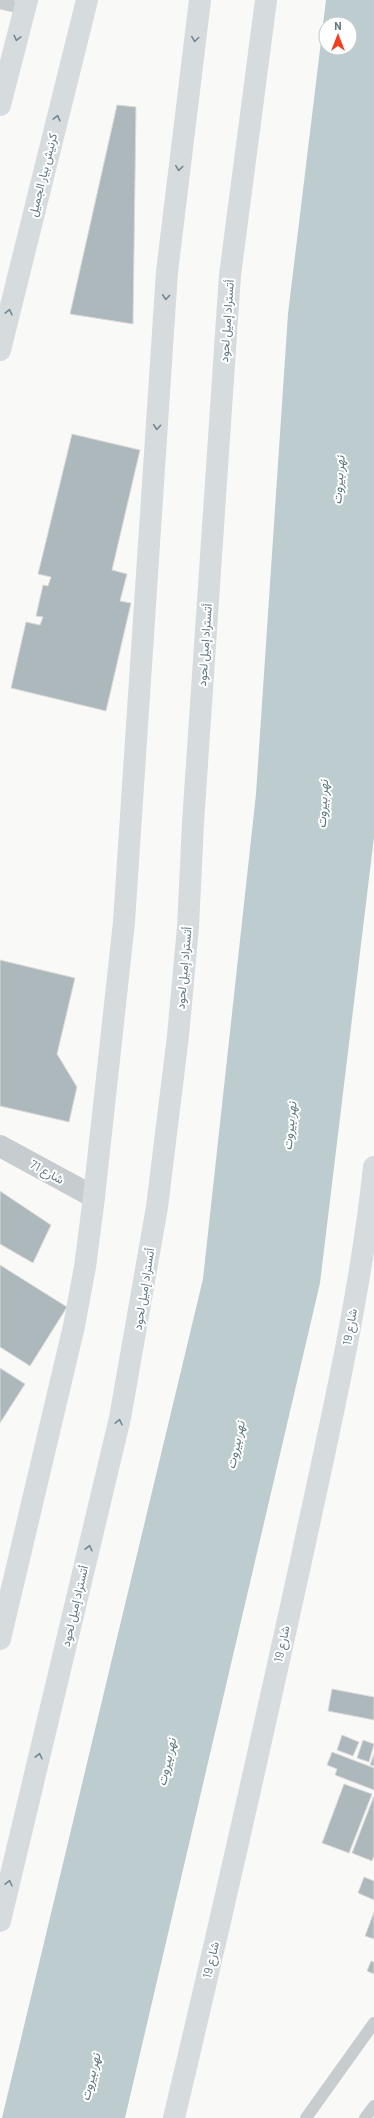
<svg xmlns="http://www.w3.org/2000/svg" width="374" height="2118" font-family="Barlow,Vazirmatn,sans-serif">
<rect width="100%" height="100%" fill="#f9f9f7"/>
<path fill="#bdcccf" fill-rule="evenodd" d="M 326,0 L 374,0 L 374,837 L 320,1283 L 125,2118 L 2,2118 L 203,1279 L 256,794 L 288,314 ZM 326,24 L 350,24 L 350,48 L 326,48 Z"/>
<g fill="#adb8bc" stroke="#dbdbd9">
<polygon points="117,105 136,107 133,324 70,314"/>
<polygon points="72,434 140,450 112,570 127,574 120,601 131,603 106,711 11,688 26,622 40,625 43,617 36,616 43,585 48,586 51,577 38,574"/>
<polygon points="0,960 75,978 57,1054 77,1087 69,1122 0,1106"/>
<polygon points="0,1191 51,1225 33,1263 0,1244"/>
<polygon points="0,1265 67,1307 30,1366 0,1347"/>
<polygon points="0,1368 25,1384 0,1423"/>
<polygon points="332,1689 374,1697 374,1720 328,1711"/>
<polygon points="342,1735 359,1742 353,1756 337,1750"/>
<polygon points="363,1740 374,1744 369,1762 357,1758"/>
<polygon points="332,1752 374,1768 374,1790 335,1775 337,1769 327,1765"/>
<polygon points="374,1754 374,1766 370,1765"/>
<polygon points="344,1784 372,1794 349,1853 322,1843"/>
<polygon points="374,1796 374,1856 372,1861 352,1853"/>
<polygon points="364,1877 374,1881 374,1900 358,1893"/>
<polygon points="374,1912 374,1939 365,1936"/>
<polygon points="371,1961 374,1962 374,1974 367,1971"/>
</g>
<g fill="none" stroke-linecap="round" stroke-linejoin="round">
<g stroke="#c7cccf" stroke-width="12">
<polyline points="0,3 25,9"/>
<polyline points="306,2118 374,2023"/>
<polyline points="365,2118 374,2106"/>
</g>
<polyline stroke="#c7cccf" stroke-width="22" points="0,1146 94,1197"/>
<path stroke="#d6dbde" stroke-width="22" d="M 174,2118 C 218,1933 260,1747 301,1561 C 329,1430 360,1300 374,1167"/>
<g stroke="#d6dbde" stroke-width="22">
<polyline points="0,105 27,0"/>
<polyline points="0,350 87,0"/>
<polyline points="0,1639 74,1326 85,1267 94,1197 124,922 167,272 200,0"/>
<polyline points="0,1921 120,1418 157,1207 178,1036 188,927 193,823 230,275 266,0"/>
</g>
</g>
<defs><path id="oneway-chevron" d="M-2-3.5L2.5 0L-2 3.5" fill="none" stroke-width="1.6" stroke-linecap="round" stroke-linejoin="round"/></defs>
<g stroke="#738792">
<use href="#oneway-chevron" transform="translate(17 38) rotate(104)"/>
<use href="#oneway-chevron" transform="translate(195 39) rotate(98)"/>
<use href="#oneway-chevron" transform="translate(57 118) rotate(-76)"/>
<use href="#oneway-chevron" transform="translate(179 168) rotate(97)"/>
<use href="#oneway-chevron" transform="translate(166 297) rotate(94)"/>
<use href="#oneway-chevron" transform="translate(9 312) rotate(-76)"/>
<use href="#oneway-chevron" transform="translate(157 427) rotate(94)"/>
<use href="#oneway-chevron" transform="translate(119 1422) rotate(-77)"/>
<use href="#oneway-chevron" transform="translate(89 1548) rotate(-77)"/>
<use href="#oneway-chevron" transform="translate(39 1756) rotate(-77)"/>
<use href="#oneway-chevron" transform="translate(9 1883) rotate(-77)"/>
</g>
<g text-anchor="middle" stroke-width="4" stroke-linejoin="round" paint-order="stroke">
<g font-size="12" fill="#627884" stroke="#fff">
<text transform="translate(43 175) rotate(-76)" y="4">كرنيش بيار الجميل</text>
<text transform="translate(227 321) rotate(-86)" y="4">أتستراد إميل لحود</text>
<text transform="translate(205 645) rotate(-86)" y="4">أتستراد إميل لحود</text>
<text transform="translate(184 968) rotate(-85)" y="4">أتستراد إميل لحود</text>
<text transform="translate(47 1172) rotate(29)" y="4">شارع 71</text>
<text transform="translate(144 1289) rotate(-81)" y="4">أتستراد إميل لحود</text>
<text transform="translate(350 1327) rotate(-80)" y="4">شارع 19</text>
<text transform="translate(75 1606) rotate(-77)" y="4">أتستراد إميل لحود</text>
<text transform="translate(282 1644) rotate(-78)" y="4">شارع 19</text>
<text transform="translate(211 1960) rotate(-77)" y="4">شارع 19</text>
</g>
<g font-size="13" font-style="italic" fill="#5d787e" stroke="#fff">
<text transform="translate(338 480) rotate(-86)" y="5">نهر بيروت</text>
<text transform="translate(322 804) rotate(-87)" y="5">نهر بيروت</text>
<text transform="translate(289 1126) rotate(-84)" y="5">نهر بيروت</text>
<text transform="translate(235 1445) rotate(-78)" y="5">نهر بيروت</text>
<text transform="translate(166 1762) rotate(-77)" y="5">نهر بيروت</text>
<text transform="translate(90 2077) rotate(-76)" y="5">نهر بيروت</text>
</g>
</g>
<g transform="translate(338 36)"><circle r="19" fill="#ffffff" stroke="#c0c9ce"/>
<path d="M0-3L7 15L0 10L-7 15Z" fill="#f13e1f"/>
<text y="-6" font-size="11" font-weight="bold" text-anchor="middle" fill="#627884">N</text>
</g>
</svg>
